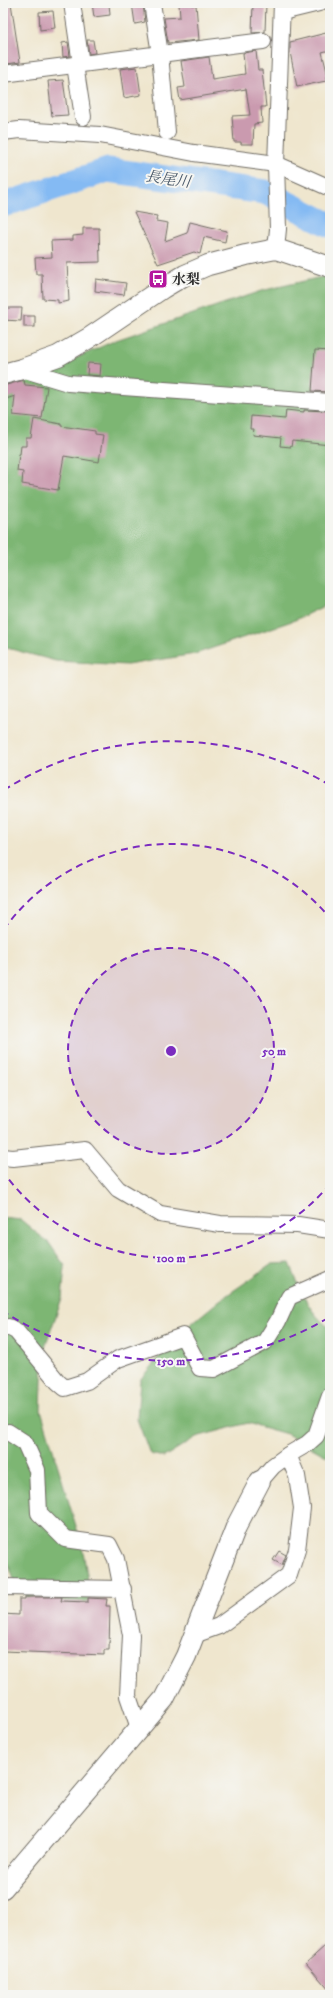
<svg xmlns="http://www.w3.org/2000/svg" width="333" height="1998" font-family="'IM FELL DW Pica','Noto Serif JP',serif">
<rect width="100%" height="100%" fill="#f6f6f2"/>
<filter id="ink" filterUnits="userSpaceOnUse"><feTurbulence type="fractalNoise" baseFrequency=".025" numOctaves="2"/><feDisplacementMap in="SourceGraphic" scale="8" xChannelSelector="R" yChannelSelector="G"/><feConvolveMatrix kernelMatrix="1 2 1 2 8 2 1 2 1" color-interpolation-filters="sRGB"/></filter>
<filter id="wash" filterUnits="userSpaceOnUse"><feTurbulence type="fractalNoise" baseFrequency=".012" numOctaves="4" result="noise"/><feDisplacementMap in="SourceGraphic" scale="16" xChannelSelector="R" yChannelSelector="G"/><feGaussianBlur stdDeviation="0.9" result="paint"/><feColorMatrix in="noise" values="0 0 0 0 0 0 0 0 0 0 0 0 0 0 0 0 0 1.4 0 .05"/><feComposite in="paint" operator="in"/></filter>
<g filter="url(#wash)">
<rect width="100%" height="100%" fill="#efe6ce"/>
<g fill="#7db673" stroke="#54704f">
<polygon points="330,275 330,603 295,620 195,654 127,665 56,661 7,648 3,645 3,391 116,340 261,291"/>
<polygon points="3,1218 21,1220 49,1243 65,1266 62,1299 43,1352 41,1410 82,1546 90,1592 86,1615 40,1609 16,1585 3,1550"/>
<path d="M 290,1263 C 299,1287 308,1313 330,1328 L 330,1458 L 287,1434 L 248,1423 L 196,1437 L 164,1457 L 150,1454 L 137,1419 L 140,1380 L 175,1337 L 220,1300 L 272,1264 Z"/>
</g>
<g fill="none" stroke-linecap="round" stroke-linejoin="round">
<polyline stroke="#84baf3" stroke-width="25" points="3,205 108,170 265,192 330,225"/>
</g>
<g id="blocks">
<g fill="#ca9aaf">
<polygon points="3,3 11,3 20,62 7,64 3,39"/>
<polygon points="92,3 109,4 110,15 94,17"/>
<polygon points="132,3 143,3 145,22 135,24"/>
<polygon points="191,3 191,5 196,5 199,40 168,43 164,18 180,17 179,4"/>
<polygon points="253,3 266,3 265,32 252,33"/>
<polygon points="53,11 55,28 40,30 39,12"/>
<polygon points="330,32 330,50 322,52 328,76 326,77 326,81 297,87 290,52 290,42"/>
<polygon points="87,40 93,40 95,53 89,54"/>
<polygon points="68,42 70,56 63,57 62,43"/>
<polygon points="256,51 258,70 262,70 266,107 261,107 262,123 254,124 253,144 241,144 241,142 234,142 232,116 250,115 246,89 180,100 178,88 185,87 181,61 209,57 212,79 245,74 243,53"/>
<polygon points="137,67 141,95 124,98 120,69"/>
<polygon points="63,80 68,115 52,116 48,81"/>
<polygon points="134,212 157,216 156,221 168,223 165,241 187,233 190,222 227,231 225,242 204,237 200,254 194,252 158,264"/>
<polygon points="83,228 99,228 100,262 67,263 69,301 58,303 58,300 43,299 42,274 36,274 35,258 52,257 51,241 73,240 73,236 83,235"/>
<polygon points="96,279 126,283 124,295 95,291"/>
<polygon points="3,308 22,308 21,321 3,320"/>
<rect x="24" y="316" width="11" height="11"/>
<polygon points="315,350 330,351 330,392 312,391"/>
<polygon points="88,363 101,364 100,376 87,375"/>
<polygon points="24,380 25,385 47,387 42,418 13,415 15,396 3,400 3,386"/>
<polygon points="286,410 304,412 304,410 330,411 330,445 292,441 291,447 280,446 281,438 253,435 254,429 250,429 251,416 285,419"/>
<polygon points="34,419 61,424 61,426 95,431 95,434 103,435 99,462 64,456 58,490 22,484 23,472 17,471 19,454 20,454 21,446 26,446 26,438 31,438"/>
<polygon points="279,1551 286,1555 282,1565 273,1560"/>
<polygon points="25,1597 62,1597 61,1601 88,1602 88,1598 107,1599 106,1606 110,1606 109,1650 104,1650 104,1655 3,1651 3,1614 19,1615 19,1599 25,1599"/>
<polygon points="325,1946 330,1952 330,1991 306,1963"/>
</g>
</g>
</g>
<g filter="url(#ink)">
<use href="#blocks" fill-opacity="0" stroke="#706c64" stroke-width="1"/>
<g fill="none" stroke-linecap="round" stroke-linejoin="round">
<defs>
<g id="minor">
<polyline points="72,3 81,64"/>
<polyline points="152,3 160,54 167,132"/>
<polyline points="282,12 319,3"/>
<polyline points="75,65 83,117"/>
<polyline points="3,74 263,41"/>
<polyline points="3,132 19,130 100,135 194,153 276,164 330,188"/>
<polyline points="276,249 278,229 276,164 282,3"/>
<polyline points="22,369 68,383 330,402"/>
<polyline points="3,1157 13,1158 85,1150 118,1189 160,1214 220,1224 298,1225 330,1230"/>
<polyline points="3,1329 8,1327 16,1331 58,1382 65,1388 87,1381 118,1359 183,1336 200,1368 214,1369 265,1342 278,1321 289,1297 330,1279"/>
<polyline points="3,1433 8,1432 25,1443 37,1470 39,1513 65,1539 109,1545 116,1559 131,1635 128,1696 139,1728"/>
<polyline points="260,1481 273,1466 288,1455 307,1444 316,1436 330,1396"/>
<polyline points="3,1587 123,1589"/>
<polyline points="194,1635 219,1626 289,1575 297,1550 302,1508 297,1476 288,1455"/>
</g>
<g id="tertiary">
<polyline points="3,374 22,369 58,356 89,338 163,288 185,275 208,265 246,255 276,249 330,267"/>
<polyline points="3,1888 164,1699 186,1656 236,1527 260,1481"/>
</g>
</defs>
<use href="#minor" stroke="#706c64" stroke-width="18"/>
<use href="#tertiary" stroke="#706c64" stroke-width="22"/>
<use href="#minor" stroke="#fff" stroke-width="16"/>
<use href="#tertiary" stroke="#fff" stroke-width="20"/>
</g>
</g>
<circle cx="171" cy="1051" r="103" fill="#7b2cbf" fill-opacity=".12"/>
<g fill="none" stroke="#7b2cbf" stroke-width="2" stroke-dasharray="7 5">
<circle cx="171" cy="1051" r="103"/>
<path d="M330 1184A207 207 0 0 1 4 1173M4 929A207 207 0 0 1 330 918"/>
<path d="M328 1318A310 310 0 0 1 4 1312M4 790A310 310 0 0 1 328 784"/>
</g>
<defs>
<symbol id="bus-square" viewBox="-11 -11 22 22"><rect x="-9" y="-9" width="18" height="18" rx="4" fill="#b5179e" stroke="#f6f6f2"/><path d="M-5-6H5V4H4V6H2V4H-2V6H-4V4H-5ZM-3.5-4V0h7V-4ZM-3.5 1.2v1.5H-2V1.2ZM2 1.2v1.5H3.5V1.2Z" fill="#fff"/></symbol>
</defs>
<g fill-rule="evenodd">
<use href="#bus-square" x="147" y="268" width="22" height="22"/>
</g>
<g text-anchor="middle" stroke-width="4" stroke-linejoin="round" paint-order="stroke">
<g font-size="14" font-weight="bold" fill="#2b2b2b" stroke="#f6f6f2" text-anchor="start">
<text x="172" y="284">水梨</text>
</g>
<g font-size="15" font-style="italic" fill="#465667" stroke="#f6f6f2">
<text transform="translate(168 179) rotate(8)" y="5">長尾川</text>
</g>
</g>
<circle cx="171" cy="1051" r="6" fill="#7b2cbf" stroke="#f6f6f2" stroke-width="2"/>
<g font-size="12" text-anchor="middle" font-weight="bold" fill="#7b2cbf" stroke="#f6f6f2" stroke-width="4" stroke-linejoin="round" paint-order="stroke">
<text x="274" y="1055">50 m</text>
<text x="171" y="1262">100 m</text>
<text x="171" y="1365">150 m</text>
</g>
<rect width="333" height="1998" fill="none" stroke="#f6f6f2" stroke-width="16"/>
</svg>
